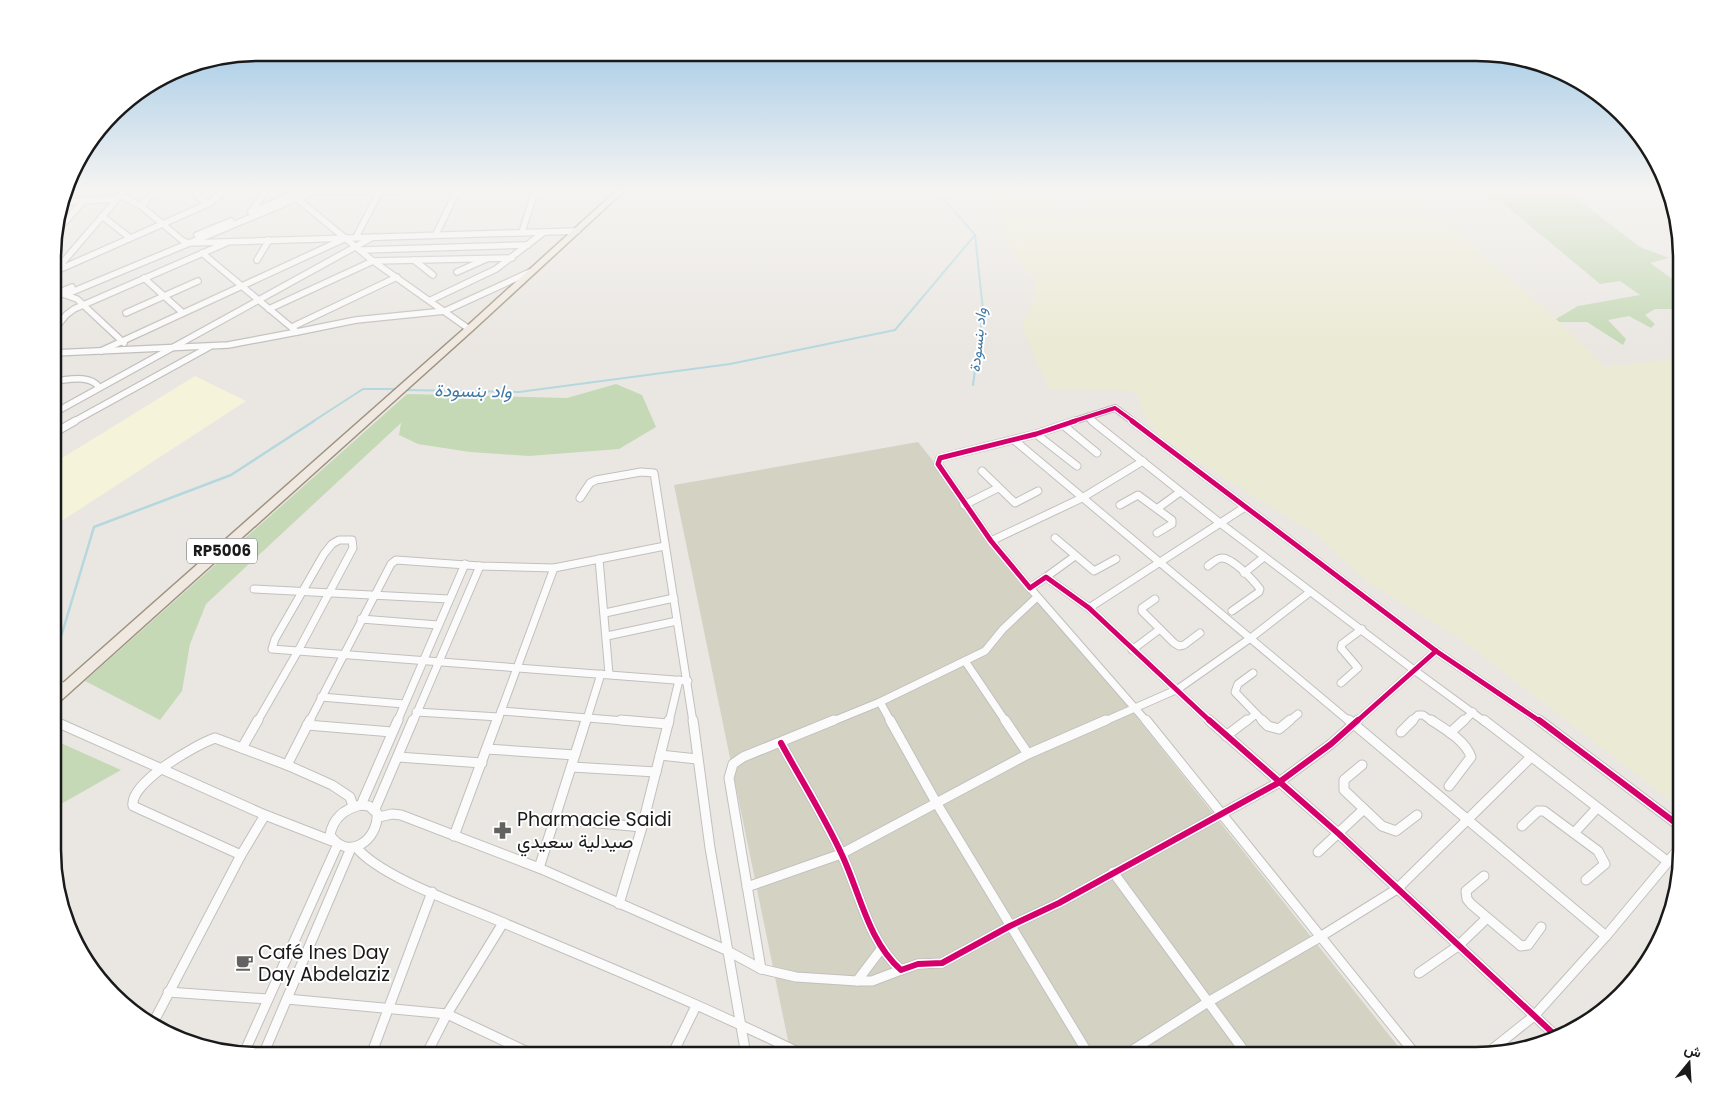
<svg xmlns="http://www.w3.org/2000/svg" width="1734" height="1108" font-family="Poppins,Vazirmatn,sans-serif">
<rect width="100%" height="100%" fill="#eae7e2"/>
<polygon fill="#f6f3db" points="195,376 246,401 54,526 54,463"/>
<polygon fill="#d3d2c3" points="918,442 1405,1055 791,1055 674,485"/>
<polygon fill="#ebead4" points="971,191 1041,191 1040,195 1064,213 1087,203 1091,192 1089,191 1411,191 1556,319 1605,367 1681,358 1681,809 1461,639 1370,584 1314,533 1163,440 1141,410 1140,399 1132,391 1050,389 1033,354 1022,324 1035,299 1036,279 1018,260 1006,241 997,207"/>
<g fill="#c5d9b6">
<polygon points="1480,191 1567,191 1640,247 1669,258 1650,263 1681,285 1681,309 1655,309 1645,315 1655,324 1651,328 1629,316 1608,320 1626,339 1623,345 1587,322 1559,322 1556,319 1578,306 1640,295 1620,281 1600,284 1498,199 1488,199"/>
<polygon points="616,384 642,395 656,427 619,449 529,456 470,452 418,444 399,435 401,423 206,604 190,644 182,691 160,720 85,681 407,394 567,398"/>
<polygon points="54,740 121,770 54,808"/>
</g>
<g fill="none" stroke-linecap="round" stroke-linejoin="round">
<g stroke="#b4d8de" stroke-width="2">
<polyline points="973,385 983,310 975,235"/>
<polyline points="404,390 519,392 730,364 895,330 975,235 937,191"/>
<polyline points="312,422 363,389 398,389"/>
</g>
<polyline stroke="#b4d8de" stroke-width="2.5" points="54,660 94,527 231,475 314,421"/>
<defs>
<g id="street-far2">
<polyline points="197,191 196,195 208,204"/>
<polyline points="316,191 403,191"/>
<polyline points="120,195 141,206 183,241 189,243 577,231"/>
<polyline points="295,197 373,261 469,329"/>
<polyline points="63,202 115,199"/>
<polyline points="141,206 155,191"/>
<polyline points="255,211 300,191"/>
<polyline points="251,212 266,191"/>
<polyline points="102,216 130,238"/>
<polyline points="522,232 535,191"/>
<polyline points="436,234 457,191"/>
<polyline points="54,235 83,201"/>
<polyline points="197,235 231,221"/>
<polyline points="356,237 380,191"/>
<polyline points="362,250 528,245"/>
<polyline points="202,253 297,332 356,320 445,311 530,272"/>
<polyline points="257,260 269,240"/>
<polyline points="414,260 433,275"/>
<polyline points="57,269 124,191"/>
<polyline points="56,271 210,203 224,191"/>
<polyline points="457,272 486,259"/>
<polyline points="144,278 183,313"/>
<polyline points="54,291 77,299 124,343"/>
<polyline points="60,292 72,287"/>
<polyline points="67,294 312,192"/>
<polyline points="431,300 496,269 544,232"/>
<polyline points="269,309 373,261 512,258"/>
<polyline points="126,313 198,281"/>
<polyline points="292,327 397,277"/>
<polyline points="54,330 66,315 74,309 226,243"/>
<polyline points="101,351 346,238"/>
<polyline points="54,353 228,345 297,332"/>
<path d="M 54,381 C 68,380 89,374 99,387"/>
<polyline points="54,413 373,237"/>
<polyline points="1087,417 1094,422"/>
<polyline points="73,422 209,347"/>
<polyline points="1071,422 1115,408 1134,422"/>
</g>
<g id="street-far1">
<polyline points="1075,421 1036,434 940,458 938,464 991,541 1030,588 1046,577 1089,608 1211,722"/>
<polyline points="1092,421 1220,523 1414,670 1485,722"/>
<polyline points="1132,421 1436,651 1541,722"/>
<polyline points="1063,425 1097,453"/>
<polyline points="54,433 75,421"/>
<polyline points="1036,434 1077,466"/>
<polyline points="1014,440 1350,722"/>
<polyline points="982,471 1015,503 1038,491"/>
<polyline points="580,498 590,483 596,480 641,472 654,473 693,722"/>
<polyline points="964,505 998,488"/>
<polyline points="1120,505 1138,495 1172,520 1172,524 1157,533"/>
<polyline points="1158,508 1180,492"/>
<polyline points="1055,538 1094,571 1116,559"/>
<polygon points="339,540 352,540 353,548 298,651 272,649 275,639 324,554 332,544"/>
<polyline points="991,541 1082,498 1143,461"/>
<polyline points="599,559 609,674"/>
<path d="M 1208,566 C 1212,563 1217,558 1222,558 C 1233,558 1254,581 1260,589 L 1259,592 L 1232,611"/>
<polyline points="1244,573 1264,557"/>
<polyline points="1046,577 1075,556"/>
<polyline points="1030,588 1147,722"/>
<polyline points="254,589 449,599"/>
<polyline points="1155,599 1142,608 1142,611 1174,643 1179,646 1184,645 1200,633"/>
<polyline points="1089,608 1245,507"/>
<polyline points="605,613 674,598"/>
<polyline points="361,619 438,625"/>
<polyline points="607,636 677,621"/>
<polyline points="1132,650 1160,629"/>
<polyline points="298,651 688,681"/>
<polyline points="965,661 1006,722"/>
<polyline points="1253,673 1238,684 1235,692 1264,722"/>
<polyline points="54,681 67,689"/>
<polyline points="1341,683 1358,668 1341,648 1342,644 1362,629"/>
<polyline points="321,697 404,704"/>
<polyline points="880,702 891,722"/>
<polyline points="501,711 637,722"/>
<polyline points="416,712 499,717"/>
<polyline points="257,722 298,651"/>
<polyline points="309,722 391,564 396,560 480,566 554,568 665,546"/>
<polyline points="397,722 465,564"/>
<polyline points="413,722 480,566"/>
<polyline points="497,722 554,568"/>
<polyline points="586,722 601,674"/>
<polyline points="669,722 679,680"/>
<polyline points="831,722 880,702 985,651 1003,629 1037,597"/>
<polyline points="1103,722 1178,689 1252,637 1310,592"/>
<polyline points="1246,722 1256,714"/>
<polyline points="1288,722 1298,714"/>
<polyline points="1356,722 1436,651"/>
<polyline points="1411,722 1418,715 1423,715 1433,722"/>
<polyline points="1463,722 1473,712"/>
</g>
<g id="street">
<polyline points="621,720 668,724"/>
<polyline points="693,720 710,848 746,1055"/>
<polyline points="890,720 937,804 1089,1055"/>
<polyline points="1005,720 1028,754"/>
<polyline points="1146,720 1416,1055"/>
<polyline points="1209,720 1339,834 1555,1035"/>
<polyline points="1262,720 1268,726 1279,729 1290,720"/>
<polyline points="1349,720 1606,936"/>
<path d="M 1431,720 C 1445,729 1466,741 1471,757 L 1449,786"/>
<polyline points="1484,720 1667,861"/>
<polyline points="1539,720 1681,827"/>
<polyline points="54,721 265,815 332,841"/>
<polyline points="307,725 392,732"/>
<polyline points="1401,732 1413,720"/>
<polyline points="1450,733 1464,720"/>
<polyline points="1226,736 1247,720"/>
<path d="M 781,743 C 801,780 824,816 842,855 C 860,893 868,941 901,970 L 918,964 L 942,963 L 1010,926 L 1059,903 L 1278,783 L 1331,744 L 1358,720"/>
<polyline points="242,748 258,720"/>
<polyline points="487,749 575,755"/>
<polyline points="660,755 697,759"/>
<polyline points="398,757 482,763"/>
<polyline points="287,765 310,720"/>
<polyline points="1362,765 1344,780 1344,790 1382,826 1396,831 1417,815"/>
<polyline points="572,767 656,772"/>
<polyline points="361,805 398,720"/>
<path d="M 361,805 L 369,806 L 377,813 C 379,840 348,862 330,835 C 333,818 344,809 361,805 Z"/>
<polyline points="375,809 413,720"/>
<polyline points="379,817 392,814 401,815 539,868 726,950 761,969 796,977 857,981 872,981 901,970"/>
<polyline points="556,819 642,827"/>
<polyline points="1522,826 1538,811 1544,811 1598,851 1605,864 1586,880"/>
<polyline points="1574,833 1597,808"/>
<polyline points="454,836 497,720"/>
<path d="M 356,847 C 380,877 462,905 499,921 C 601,964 704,1006 804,1055"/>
<polyline points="1318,852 1364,809"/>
<path d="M 241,855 L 133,806 C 129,783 195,745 215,738 L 287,765 L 332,785 L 350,797 L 353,806"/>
<polyline points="539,868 586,720"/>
<polyline points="1113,872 1247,1055"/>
<polyline points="1484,876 1466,891 1467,899 1471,904 1521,946 1528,945 1541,927"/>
<polyline points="747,887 841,854 1028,754 1106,720"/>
<polyline points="619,904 642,827 669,720"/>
<polyline points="761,969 729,778 733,764 743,757 834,720"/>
<polyline points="1419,973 1458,946 1487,918"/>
<polyline points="857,981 882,948"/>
<polyline points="168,992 268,999"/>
<polyline points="287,999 447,1014 534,1055"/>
<polyline points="152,1025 241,855 265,815"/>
<polyline points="244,1053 337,846"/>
<polyline points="263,1055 351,848"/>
<polyline points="371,1055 432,892"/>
<polyline points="426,1055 447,1014 503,923"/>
<polyline points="672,1055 696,1006"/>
<polyline points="1125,1055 1208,1002 1320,937 1397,889 1531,757"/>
<polyline points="1485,1055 1534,1016 1606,936 1681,846"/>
</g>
<polygon id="primary" points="616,191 624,191 472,331 58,703 54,704 54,691 466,327"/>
</defs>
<use href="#street-far2" stroke="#c2c0be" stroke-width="8"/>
<use href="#street-far1" stroke="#c2c0be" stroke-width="9"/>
<use href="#street" stroke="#c2c0be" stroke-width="11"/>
<use href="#primary" stroke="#9f9380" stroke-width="3"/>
<use href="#street-far2" stroke="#fcfbfb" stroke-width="5.5"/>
<use href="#street-far1" stroke="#fcfbfb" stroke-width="7"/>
<use href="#street" stroke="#fcfbfb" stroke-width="9"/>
<use href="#primary" fill="#f0e9e1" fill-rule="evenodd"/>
<defs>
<polyline id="cycleway-far2" points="1071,422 1115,408 1134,422"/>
<g id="cycleway-far1">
<polyline points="1075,421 1036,434 940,458 938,464 991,541 1030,588 1046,577 1089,608 1211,722"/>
<polyline points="1132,421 1436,651 1541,722"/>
<polyline points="1356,722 1436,651"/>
</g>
<g id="cycleway">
<polyline points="1209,720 1339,834 1555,1035"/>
<polyline points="1539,720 1681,827"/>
<path d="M 781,743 C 801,780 824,816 842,855 C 860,893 868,941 901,970 L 918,964 L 942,963 L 1010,926 L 1059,903 L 1278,783 L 1331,744 L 1358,720"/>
</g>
</defs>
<use href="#cycleway-far2" stroke="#fff" stroke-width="6"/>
<use href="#cycleway-far1" stroke="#fff" stroke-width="8"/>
<use href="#cycleway" stroke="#fff" stroke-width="9"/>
<use href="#cycleway-far2" stroke="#d6006c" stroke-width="4"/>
<use href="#cycleway-far1" stroke="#d6006c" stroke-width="5"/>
<use href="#cycleway" stroke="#d6006c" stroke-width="6"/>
</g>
<linearGradient id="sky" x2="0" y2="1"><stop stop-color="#93c2e4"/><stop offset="0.55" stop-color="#f6f4f2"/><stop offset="1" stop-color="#f6f4f2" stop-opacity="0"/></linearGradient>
<rect width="1734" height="346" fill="url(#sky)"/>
<defs>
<symbol id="pharmacy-bare" viewBox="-9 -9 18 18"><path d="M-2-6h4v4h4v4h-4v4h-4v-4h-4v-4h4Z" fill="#636260" stroke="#fff" stroke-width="2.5" paint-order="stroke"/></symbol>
<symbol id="cafe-bare" viewBox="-9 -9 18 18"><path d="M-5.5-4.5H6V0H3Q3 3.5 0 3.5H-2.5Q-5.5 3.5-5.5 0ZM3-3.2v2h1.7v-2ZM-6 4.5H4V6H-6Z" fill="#636260" stroke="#fff" stroke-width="2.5" paint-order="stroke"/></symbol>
</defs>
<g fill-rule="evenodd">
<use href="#pharmacy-bare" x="490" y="818" width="25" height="25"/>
<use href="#cafe-bare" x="232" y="950" width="25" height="25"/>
</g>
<g text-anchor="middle" stroke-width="4" stroke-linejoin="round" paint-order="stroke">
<g font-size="15" font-style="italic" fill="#4179a4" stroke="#fff">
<text transform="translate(978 340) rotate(-84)" y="5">واد بنسودة</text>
</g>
<rect fill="#fff" stroke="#5f5f5f" stroke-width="1" x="187" y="538.5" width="70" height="25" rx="4"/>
<g font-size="15" font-weight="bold" fill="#1a1a1a">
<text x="222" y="556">RP5006</text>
</g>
<g font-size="18" font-style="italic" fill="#4179a4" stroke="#fff">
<text transform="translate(473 391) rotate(1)" y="6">واد بنسودة</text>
</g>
<g font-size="19" fill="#1a1a1a" stroke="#fff" text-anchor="start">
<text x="517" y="826">Pharmacie Saidi<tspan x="517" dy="22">صيدلية سعيدي</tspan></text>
<text x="258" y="959">Café Ines Day<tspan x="258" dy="22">Day Abdelaziz</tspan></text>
</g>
</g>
<path d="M0 0H1734V1108H0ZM258 61H1476A197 197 0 0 1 1673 258V850A197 197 0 0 1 1476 1047H258A197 197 0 0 1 61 850V258A197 197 0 0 1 258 61Z" fill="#fff" fill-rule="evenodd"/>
<path fill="none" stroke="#1a1a1a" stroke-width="2.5" d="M258 61H1476A197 197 0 0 1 1673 258V850A197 197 0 0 1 1476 1047H258A197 197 0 0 1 61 850V258A197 197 0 0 1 258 61Z"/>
<g transform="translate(1689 1063) rotate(18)" stroke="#ffffff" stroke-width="4" paint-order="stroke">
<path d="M0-4L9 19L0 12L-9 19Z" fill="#1a1a1a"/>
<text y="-8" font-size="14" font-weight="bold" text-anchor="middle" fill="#1a1a1a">ش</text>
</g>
</svg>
